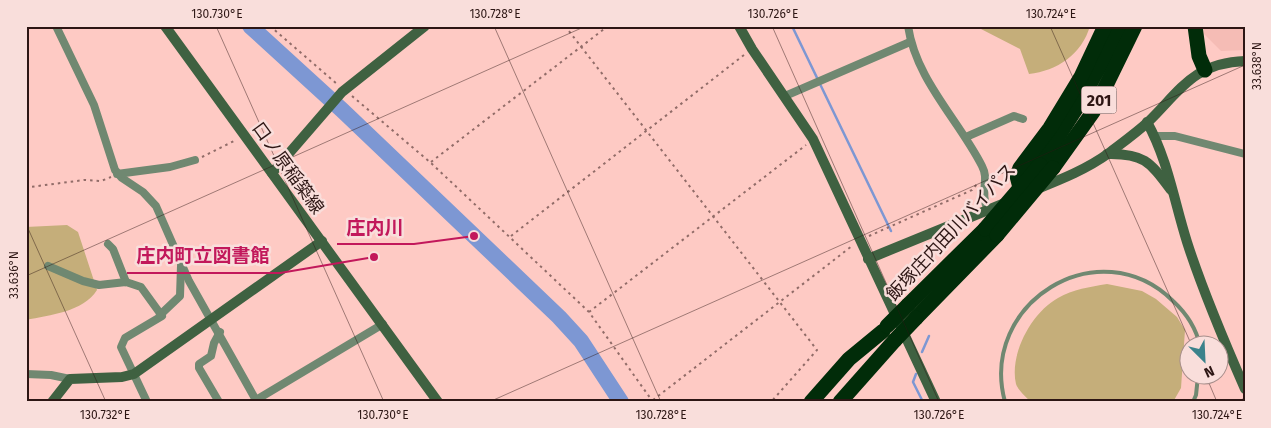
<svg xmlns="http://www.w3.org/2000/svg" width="1271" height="428" font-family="'Fira Sans','Noto Sans JP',sans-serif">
<rect width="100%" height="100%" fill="#fecac4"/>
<polygon fill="#f5bcb5" points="1203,26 1245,26 1245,50 1221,51 1204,34"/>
<g fill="#c5ae7a">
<path d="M 981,26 L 1090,26 C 1082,54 1057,71 1029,74 L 1020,49 L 981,29 Z"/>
<path d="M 67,225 L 78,232 L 97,290 C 83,312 50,315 26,320 L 26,227 Z"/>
<path d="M 1107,284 L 1142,291 L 1156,299 L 1177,317 L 1185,330 L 1181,388 L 1173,402 L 1031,402 C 1026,397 1018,390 1016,384 C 1009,354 1032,312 1058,298 C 1073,289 1090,287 1107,284 Z"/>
</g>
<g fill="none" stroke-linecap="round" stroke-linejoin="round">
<g stroke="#7d97d3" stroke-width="2.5">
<polyline points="792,26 891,231"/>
<polyline points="922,352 929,336"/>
<polyline points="916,374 913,382 923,402"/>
</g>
<polyline stroke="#7d97d3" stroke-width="16" points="250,26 342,110 559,317 581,341 621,402"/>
<g stroke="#916c68" stroke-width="2" stroke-dasharray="2.5 4" stroke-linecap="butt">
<polyline points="270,26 337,84"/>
<polyline points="565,26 817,350 771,402"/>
<polyline points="352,96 431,163 589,312 653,402"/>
<polyline points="202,157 236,140"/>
<polyline points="431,162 608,26"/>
<polyline points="26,189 30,187 84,180 101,181 111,177"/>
<polyline points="511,236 744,55"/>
<polyline points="869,236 972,190 977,184"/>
<polyline points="589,312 806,145"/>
<polyline points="653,400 852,246"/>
</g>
<g stroke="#708871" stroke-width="4">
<path d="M 1005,402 C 978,303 1099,228 1173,301 C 1186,313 1196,327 1200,346"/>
<polyline points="1193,402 1196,395 1198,376"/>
</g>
<g stroke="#708871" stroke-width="8">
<polyline points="56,26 94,105 115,170 122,178 143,192 156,206 189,281 257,402"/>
<path d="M 908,26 C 916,80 958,119 982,166 C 990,181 979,191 988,210"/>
<polyline points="785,96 910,42"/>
<polyline points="1155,136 1175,136 1245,154"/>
<polyline points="966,137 1014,116 1023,119"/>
<polyline points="117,174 170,167 195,160"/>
<polyline points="108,244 113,249 126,282"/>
<polyline points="48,266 83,281 99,285 126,282 141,287 162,316 125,338 121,347 147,402"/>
<polyline points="160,315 180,296 181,266"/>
<polyline points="26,374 51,375 70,379"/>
<polyline points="256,400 383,324"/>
<polyline points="219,402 199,368 199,364 211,356 214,343 220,332"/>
</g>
<g stroke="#3f6141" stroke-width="10">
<polyline points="165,26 438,402"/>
<polyline points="739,26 752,49 813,139 936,402"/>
<path d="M 1147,122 C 1168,160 1174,201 1187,242 C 1203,292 1224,341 1245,389"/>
<path d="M 1107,154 C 1144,153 1150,162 1171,190"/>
<polyline points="272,173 342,92 425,26"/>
<path d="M 1037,189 C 1062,179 1087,169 1109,153 C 1122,143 1136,133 1148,122 C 1180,91 1193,63 1245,61"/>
<polyline points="868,259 1005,203"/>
<polyline points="52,402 70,379 122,377 134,374 322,241"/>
</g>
<g stroke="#012c09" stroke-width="15">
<polyline points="1195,26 1199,56 1205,70"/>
<polyline points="1040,165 1081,101 1121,26"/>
<polyline points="1053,168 1093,112 1135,26"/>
<polyline points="1022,195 1017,176 1020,168 1050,128 1081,77 1105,26"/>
<polyline points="908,305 985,229"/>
<polyline points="916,318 997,235"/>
<polyline points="811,402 849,359 883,331"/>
<polyline points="840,402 895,340"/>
</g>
<g stroke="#012c09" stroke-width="15">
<polyline points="985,229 1040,165"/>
<polyline points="997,235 1053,168"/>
<polyline points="887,326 908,305"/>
<polyline points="895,340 916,318"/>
</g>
</g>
<path fill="none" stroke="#2d1614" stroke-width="1" stroke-opacity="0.45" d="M 216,26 L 384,402M 494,26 L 661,402M 772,26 L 939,402M 1050,26 L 1192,346M 26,224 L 106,402M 26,276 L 586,26M 1206,376 L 1217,402M 489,402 L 1245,65M 1236,402 L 1245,398"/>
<g text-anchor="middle" stroke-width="5" stroke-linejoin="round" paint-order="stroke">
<rect fill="#f9dedb" stroke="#6a5250" stroke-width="1" x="1081.5" y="86.5" width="35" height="27" rx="4"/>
<g font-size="16" font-weight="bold" fill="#2d1614">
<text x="1099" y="106">201</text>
</g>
<g font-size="18" fill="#2d1614" stroke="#f9dedb">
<text transform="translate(288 168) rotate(54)" y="6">口ノ原稲築線</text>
<text transform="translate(951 232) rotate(-47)" y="6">飯塚庄内田川バイパス</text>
</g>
</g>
<path fill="none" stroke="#c2185b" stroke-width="2" d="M474 236L414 244H337M374 257L280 273H127"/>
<g fill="#c2185b" stroke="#f9dedb" stroke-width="2">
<circle cx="474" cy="236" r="5"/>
<circle cx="374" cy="257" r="5"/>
</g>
<g font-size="19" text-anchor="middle" font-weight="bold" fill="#c2185b" stroke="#f9dedb" stroke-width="5" stroke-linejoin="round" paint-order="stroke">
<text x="375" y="234">庄内川</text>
<text x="203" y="262">庄内町立図書館</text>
</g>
<rect width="1271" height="428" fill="none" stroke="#f9dedb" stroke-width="55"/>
<g transform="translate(1204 360) rotate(156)"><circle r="24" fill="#f9dedb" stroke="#a78e8b"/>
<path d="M0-4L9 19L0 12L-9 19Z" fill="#3b828b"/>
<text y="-8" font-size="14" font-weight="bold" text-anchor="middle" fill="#2d1614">N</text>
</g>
<rect x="28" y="28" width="1216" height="372" fill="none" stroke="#2d1614" stroke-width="2"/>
<g font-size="12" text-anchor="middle" fill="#2d1614">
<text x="217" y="18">130.730°E</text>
<text x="495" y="18">130.728°E</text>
<text x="773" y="18">130.726°E</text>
<text x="1051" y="18">130.724°E</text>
<text transform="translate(1257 66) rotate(-90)" y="4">33.638°N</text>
<text transform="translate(14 275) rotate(-90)" y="4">33.636°N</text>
<text x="105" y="419">130.732°E</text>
<text x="383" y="419">130.730°E</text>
<text x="661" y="419">130.728°E</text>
<text x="939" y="419">130.726°E</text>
<text x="1217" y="419">130.724°E</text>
</g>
</svg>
